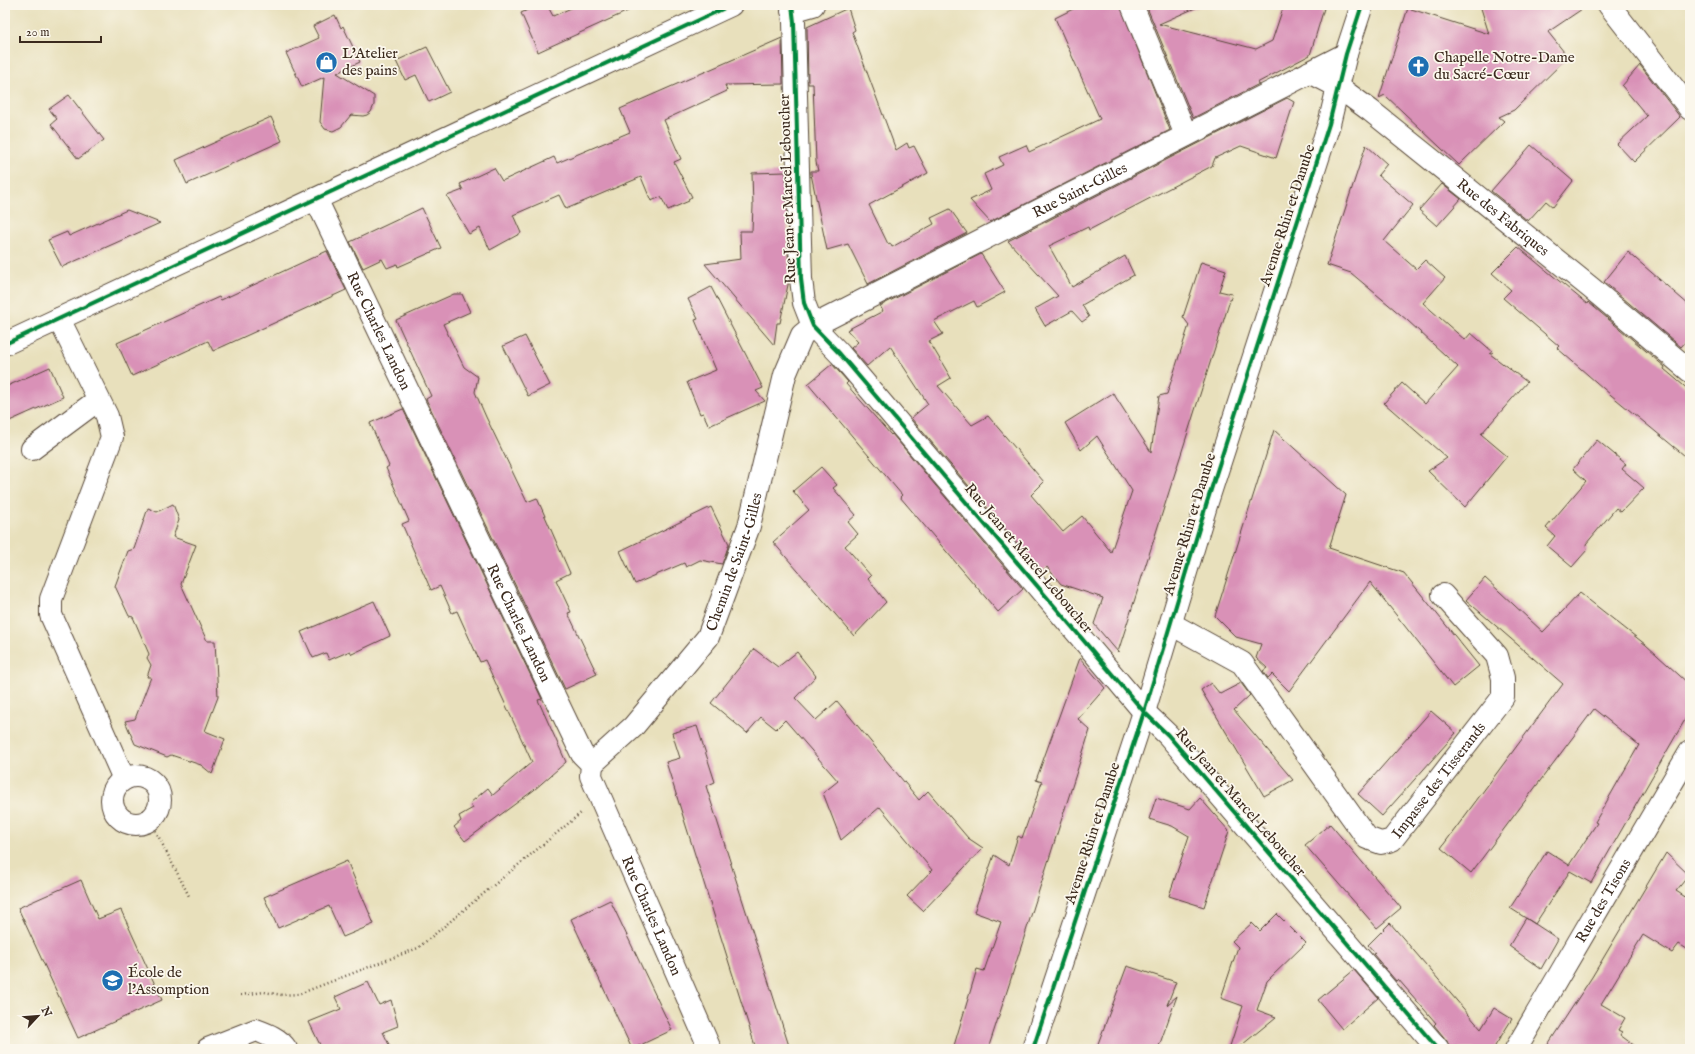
<svg xmlns="http://www.w3.org/2000/svg" width="1695" height="1054" font-family="'IM FELL English',serif">
<rect width="100%" height="100%" fill="#fbf7ec"/>
<filter id="ink" filterUnits="userSpaceOnUse"><feTurbulence type="fractalNoise" baseFrequency=".025" numOctaves="2"/><feDisplacementMap in="SourceGraphic" scale="8" xChannelSelector="R" yChannelSelector="G"/><feConvolveMatrix kernelMatrix="1 2 1 2 8 2 1 2 1" color-interpolation-filters="sRGB"/></filter>
<filter id="wash" filterUnits="userSpaceOnUse"><feTurbulence type="fractalNoise" baseFrequency=".012" numOctaves="4" result="noise"/><feDisplacementMap in="SourceGraphic" scale="16" xChannelSelector="R" yChannelSelector="G"/><feGaussianBlur stdDeviation="0.9" result="paint"/><feColorMatrix in="noise" values="0 0 0 0 0 0 0 0 0 0 0 0 0 0 0 0 0 1.4 0 .05"/><feComposite in="paint" operator="in"/></filter>
<g filter="url(#wash)">
<rect width="100%" height="100%" fill="#e8e0bc"/>
<g id="blocks">
<g fill="#d991b7">
<polygon points="538,5 547,5 553,16 578,5 641,5 538,52 521,13"/>
<polygon points="1081,5 1120,5 1170,130 990,222 970,200 991,190 984,174 1003,165 999,157 1026,145 1029,152 1100,119 1055,18"/>
<polygon points="1146,5 1202,5 1159,24 1256,49 1272,41 1284,5 1325,5 1310,55 1257,83 1259,84 1193,118"/>
<polygon points="1480,5 1588,5 1548,32 1568,57 1514,110 1499,117 1504,121 1459,165 1385,95 1379,98 1408,8 1489,34"/>
<polygon points="848,8 855,30 852,32 896,150 907,143 909,148 914,146 928,173 869,205 888,244 890,243 892,247 934,224 931,218 950,209 967,233 868,284 848,244 827,250 811,174 811,171 818,171 816,162 813,84 808,84 807,27"/>
<polygon points="335,15 341,28 343,26 360,62 337,73 374,96 374,105 371,112 367,115 363,116 351,115 341,127 333,131 325,129 320,122 324,77 302,87 286,53 319,38 313,26"/>
<polygon points="782,38 783,84 725,85 727,91 664,120 681,159 674,162 692,197 688,199 689,201 668,210 661,197 651,201 641,177 566,209 559,195 513,215 521,233 490,250 480,228 469,234 447,196 463,190 460,184 494,168 502,181 554,157 557,163 630,132 620,109"/>
<polygon points="427,47 450,92 429,102 416,75 405,80 396,61"/>
<polygon points="1640,65 1680,117 1634,162 1617,144 1647,116 1622,86"/>
<polygon points="69,95 104,140 78,159 51,124 57,119 49,109"/>
<polygon points="1287,98 1294,102 1276,158 1241,146 1215,158 1212,166 1089,230 1088,227 1049,246 1072,287 1125,256 1134,275 1082,305 1089,317 1082,322 1072,311 1045,326 1035,309 1058,296 1008,241"/>
<polygon points="271,117 282,141 187,184 176,160"/>
<polygon points="1366,145 1387,164 1378,175 1413,205 1384,241 1416,269 1425,260 1445,278 1423,303 1465,340 1471,333 1493,352 1490,354 1527,382 1481,434 1507,456 1465,507 1428,471 1447,458 1384,403 1402,383 1425,404 1458,367 1407,320 1351,273 1327,265"/>
<polygon points="1531,145 1573,181 1553,207 1546,201 1528,221 1491,191"/>
<polygon points="786,172 789,280 780,323 777,323 774,345 705,264 741,259 740,231 752,231 753,206 752,173"/>
<polygon points="1442,184 1461,199 1437,226 1419,210"/>
<polygon points="422,208 441,248 398,267 397,264 387,268 382,259 363,268 350,242"/>
<polygon points="127,210 160,223 62,267 48,240 67,232 69,236"/>
<polygon points="1518,247 1587,304 1588,302 1665,367 1664,369 1690,391 1690,460 1611,395 1557,348 1559,346 1503,298 1511,290 1492,273"/>
<polygon points="327,251 346,290 213,351 208,341 132,376 117,343 219,297 221,300"/>
<polygon points="1628,252 1690,306 1690,337 1681,347 1604,282"/>
<polygon points="981,254 1005,292 977,307 974,301 934,321 943,334 929,341 951,378 938,386 972,425 988,416 1044,482 1031,495 1063,532 1082,516 1111,552 1132,491 1097,436 1081,450 1065,423 1113,393 1151,452 1159,396 1167,394 1189,325 1183,317 1201,262 1226,270 1219,291 1232,294 1118,652 1094,624 1103,598 1061,584 1047,567 1042,572 911,418 928,404 890,346 867,366 851,348 858,342 847,330 883,311 880,306"/>
<polygon points="711,287 763,388 756,391 765,401 709,426 703,413 700,414 687,382 716,370 695,320 698,319 688,299"/>
<polygon points="454,294 462,294 470,312 443,324 464,367 478,377 475,392 486,417 527,502 537,498 570,573 556,580 571,612 568,613 597,674 565,689 426,399 431,396 396,320"/>
<polygon points="525,336 550,385 528,396 503,346"/>
<polygon points="832,364 848,382 846,384 891,435 892,434 1023,589 998,612 900,497 902,495 808,384"/>
<polygon points="50,367 63,397 5,423 5,387"/>
<polygon points="403,409 542,699 538,700 566,762 534,790 465,841 454,827 461,821 459,816 473,808 470,803 488,788 493,795 532,762 485,660 480,662 457,611 452,613 440,586 431,590 402,524 409,521 386,468 389,466 370,423"/>
<polygon points="1274,430 1346,495 1329,548 1404,573 1479,666 1453,687 1370,582 1289,691 1272,674 1268,678 1263,671 1267,668 1256,658 1261,644 1236,637 1215,616"/>
<polygon points="1597,440 1626,464 1622,469 1644,488 1621,512 1616,508 1586,544 1587,550 1572,567 1547,546 1555,536 1546,528 1586,481 1573,469"/>
<polygon points="821,467 837,485 833,488 856,515 848,522 858,534 845,546 871,576 868,579 886,602 854,636 773,542 809,510 793,491"/>
<polygon points="173,504 179,520 173,537 196,545 181,584 207,641 215,641 218,697 205,731 225,739 212,774 201,765 171,755 167,757 135,744 125,721 135,719 151,677 147,677 151,665 147,658 149,654 133,617 129,616 115,586 128,551 134,549 148,508 157,512"/>
<polygon points="711,507 729,544 722,564 700,560 686,567 684,563 635,584 620,551"/>
<polygon points="1485,578 1543,632 1580,593 1646,645 1690,685 1690,711 1591,883 1570,871 1535,924 1510,908 1547,851 1569,865 1597,823 1595,822 1639,745 1594,709 1471,873 1441,848 1563,684 1466,600"/>
<polygon points="374,601 390,636 352,654 350,651 329,660 326,653 313,658 301,632"/>
<polygon points="754,649 778,667 797,652 816,676 795,698 816,720 837,701 919,800 928,791 968,838 983,848 923,911 907,896 932,870 880,807 841,840 823,793 838,781 785,720 776,729 761,717 747,733 711,703"/>
<polygon points="1080,658 1105,688 1078,719 1090,730 1008,988 988,1049 953,1049 977,969 984,971 1001,922 974,912 994,855 1009,865 1018,836 1022,838 1042,782 1036,780"/>
<polygon points="1211,683 1220,694 1241,683 1250,695 1234,710 1293,780 1264,796 1201,690"/>
<polygon points="1431,711 1456,733 1382,816 1358,794"/>
<polygon points="697,726 715,782 706,786 790,1049 756,1049 666,762 680,758 672,733"/>
<polygon points="1156,798 1190,809 1200,798 1229,831 1204,907 1169,896 1189,836 1172,826 1149,819"/>
<polygon points="1330,824 1401,908 1377,928 1305,845"/>
<polygon points="1666,853 1689,875 1676,891 1690,900 1690,951 1679,944 1672,953 1643,935 1601,1004 1625,1018 1618,1030 1622,1032 1620,1035 1639,1049 1545,1049 1592,977"/>
<polygon points="347,861 374,924 343,937 329,906 278,928 264,897"/>
<polygon points="81,880 98,919 121,910 162,1000 78,1038 18,908"/>
<polygon points="610,900 672,1030 632,1049 571,919"/>
<polygon points="1277,914 1306,943 1267,981 1257,1010 1276,1017 1237,1049 1229,1049 1243,1006 1221,998 1238,947 1232,941 1252,923 1260,931"/>
<polygon points="1526,918 1558,939 1541,969 1509,946"/>
<polygon points="1390,923 1481,1029 1494,1008 1512,1019 1495,1046 1497,1049 1450,1049 1447,1041 1434,1025 1436,1023 1398,979 1396,981 1373,954 1375,953 1368,945"/>
<polygon points="1127,966 1176,982 1167,1005 1177,996 1158,1049 1096,1049"/>
<polygon points="1354,970 1378,998 1342,1029 1318,1000"/>
<polygon points="368,982 379,1005 391,1000 398,1026 383,1032 391,1049 322,1049 309,1022 341,1009 335,997"/>
</g>
</g>
</g>
<g filter="url(#ink)">
<use href="#blocks" fill-opacity="0" stroke="#554536" stroke-width="1"/>
<g fill="none" stroke-linecap="round" stroke-linejoin="round">
<defs>
<g id="minor">
<polyline points="792,5 794,22 801,279 804,303 813,326 840,354 1112,674 1144,712 1168,735 1438,1049"/>
<polyline points="1132,5 1186,135"/>
<polyline points="1609,5 1690,109"/>
<polyline points="792,11 813,5"/>
<path id="s1" d="M 1310,72 L 1337,86 L 1371,111 L 1591,288 L 1690,371"/>
<path id="s2" d="M 316,199 L 582,754 L 592,764 L 591,776 L 710,1049"/>
<polyline points="59,319 107,416 112,437 51,599 51,615 124,779"/>
<polyline points="32,449 98,400"/>
<path id="s3" d="M 1171,624 L 1242,663 L 1367,838 L 1381,843 L 1392,840 L 1503,697 L 1503,678 L 1497,656 L 1443,595"/>
<path id="s4" d="M 592,764 L 633,727 L 708,637 L 749,526 L 785,375 L 802,335 L 813,326 L 1346,54"/>
<circle cx="136" cy="800" r="24"/>
<path d="M 208,1049 L 256,1030 C 267,1034 280,1039 286,1049"/>
<path id="s5" d="M 1516,1049 L 1690,752"/>
</g>
<g id="major">
<polyline points="5,344 731,5"/>
<polyline points="1033,1049 1144,712 1207,502 1329,124 1346,54 1362,5"/>
</g>
</defs>
<use href="#minor" stroke="#554536" stroke-width="24"/>
<use href="#major" stroke="#554536" stroke-width="24"/>
<g stroke="#554536" stroke-width="2.5" stroke-dasharray="1 3" stroke-linecap="butt">
<polyline points="150,820 190,898"/>
<polyline points="241,995 264,992 282,995 299,994 418,948 581,813"/>
</g>
<use href="#minor" stroke="#fff" stroke-width="22"/>
<use href="#major" stroke="#fff" stroke-width="22"/>
<defs>
<g id="cycleway">
<polyline points="792,5 794,22 801,279 804,303 813,326 840,354 1112,674 1144,712 1168,735 1438,1049"/>
<polyline points="5,344 731,5"/>
<polyline points="1033,1049 1144,712 1207,502 1329,124 1346,54 1362,5"/>
</g>
</defs>
<use href="#cycleway" stroke="#fbf7ec" stroke-width="6"/>
<use href="#cycleway" stroke="#00873e" stroke-width="4"/>
</g>
</g>
<defs>
<symbol id="shop-disc" viewBox="-11 -11 22 22"><circle r="9.5" fill="#1f6fb2" stroke="#fbf7ec"/><path d="M-5-2.5h2.3a2.7 3.5 0 0 1 5.4 0H5L5.5 6h-11ZM-1.5-2.5h3a1.5 2.3 0 0 0-3 0Z" fill="#fff"/></symbol>
<symbol id="church-disc" viewBox="-11 -11 22 22"><circle r="9.5" fill="#1f6fb2" stroke="#fbf7ec"/><path d="M-1.2-6h2.4v3.5h3.3v2.4h-3.3V6h-2.4V-.1h-3.3v-2.4h3.3Z" fill="#fff"/></symbol>
<symbol id="school-disc" viewBox="-11 -11 22 22"><circle r="9.5" fill="#1f6fb2" stroke="#fbf7ec"/><path d="M0-5L7-2L0 1L-7-2ZM-4 1L0 2.5L4 1V4Q0 6-4 4Z" fill="#fff"/></symbol>
</defs>
<g fill-rule="evenodd">
<use href="#shop-disc" x="314" y="50" width="25" height="25"/>
<use href="#church-disc" x="1406" y="54" width="25" height="25"/>
<use href="#school-disc" x="100" y="968" width="25" height="25"/>
</g>
<g text-anchor="middle" stroke-width="3.5" stroke-linejoin="round" paint-order="stroke">
<g font-size="15" fill="#3b2a1e" stroke="#fbf7ec" text-anchor="start">
<text x="342" y="58">L'Atelier<tspan x="342" dy="17">des pains</tspan></text>
<text x="1434" y="62">Chapelle Notre-Dame<tspan x="1434" dy="17">du Sacré-Cœur</tspan></text>
<text x="128" y="977">École de<tspan x="128" dy="17">l'Assomption</tspan></text>
</g>
<g font-size="15" fill="#3b2a1e" stroke="#fbf7ec">
<text transform="translate(787 189) rotate(-92)" y="5">Rue Jean et Marcel Leboucher</text>
<text dy="5" stroke="none"><textPath href="#s4" startOffset="803">Rue Saint-Gilles</textPath></text>
<text transform="translate(1287 215) rotate(-72)" y="5">Avenue Rhin et Danube</text>
<text dy="5" stroke="none"><textPath href="#s1" startOffset="242">Rue des Fabriques</textPath></text>
<text dy="5" stroke="none"><textPath href="#s2" startOffset="146">Rue Charles Landon</textPath></text>
<text transform="translate(1189 524) rotate(-73)" y="5">Avenue Rhin et Danube</text>
<text transform="translate(1029 558) rotate(50)" y="5">Rue Jean et Marcel Leboucher</text>
<text dy="5" stroke="none"><textPath href="#s4" startOffset="252">Chemin de Saint-Gilles</textPath></text>
<text dy="5" stroke="none"><textPath href="#s2" startOffset="470">Rue Charles Landon</textPath></text>
<text dy="5" stroke="none"><textPath href="#s3" startOffset="398">Impasse des Tisserands</textPath></text>
<text transform="translate(1241 802) rotate(49)" y="5">Rue Jean et Marcel Leboucher</text>
<text transform="translate(1092 833) rotate(-72)" y="5">Avenue Rhin et Danube</text>
<text dy="5" stroke="none"><textPath href="#s5" startOffset="172">Rue des Tisons</textPath></text>
<text dy="5" stroke="none"><textPath href="#s2" startOffset="794">Rue Charles Landon</textPath></text>
</g>
</g>
<rect width="1695" height="1054" fill="none" stroke="#fbf7ec" stroke-width="20"/>
<g transform="translate(38 1016) rotate(64)" stroke="#fbf7ec" stroke-width="3" paint-order="stroke">
<path d="M0-3L7 15L0 10L-7 15Z" fill="#3b2a1e"/>
<text y="-6" font-size="11" font-weight="bold" text-anchor="middle" fill="#3b2a1e">N</text>
</g>
<path d="M20 36v6h81v-6" fill="none" stroke="#3b2a1e" stroke-width="2"/>
<text x="26" y="36" font-size="12" fill="#3b2a1e" stroke="#fbf7ec" stroke-width="3" paint-order="stroke">20 m</text>
</svg>
